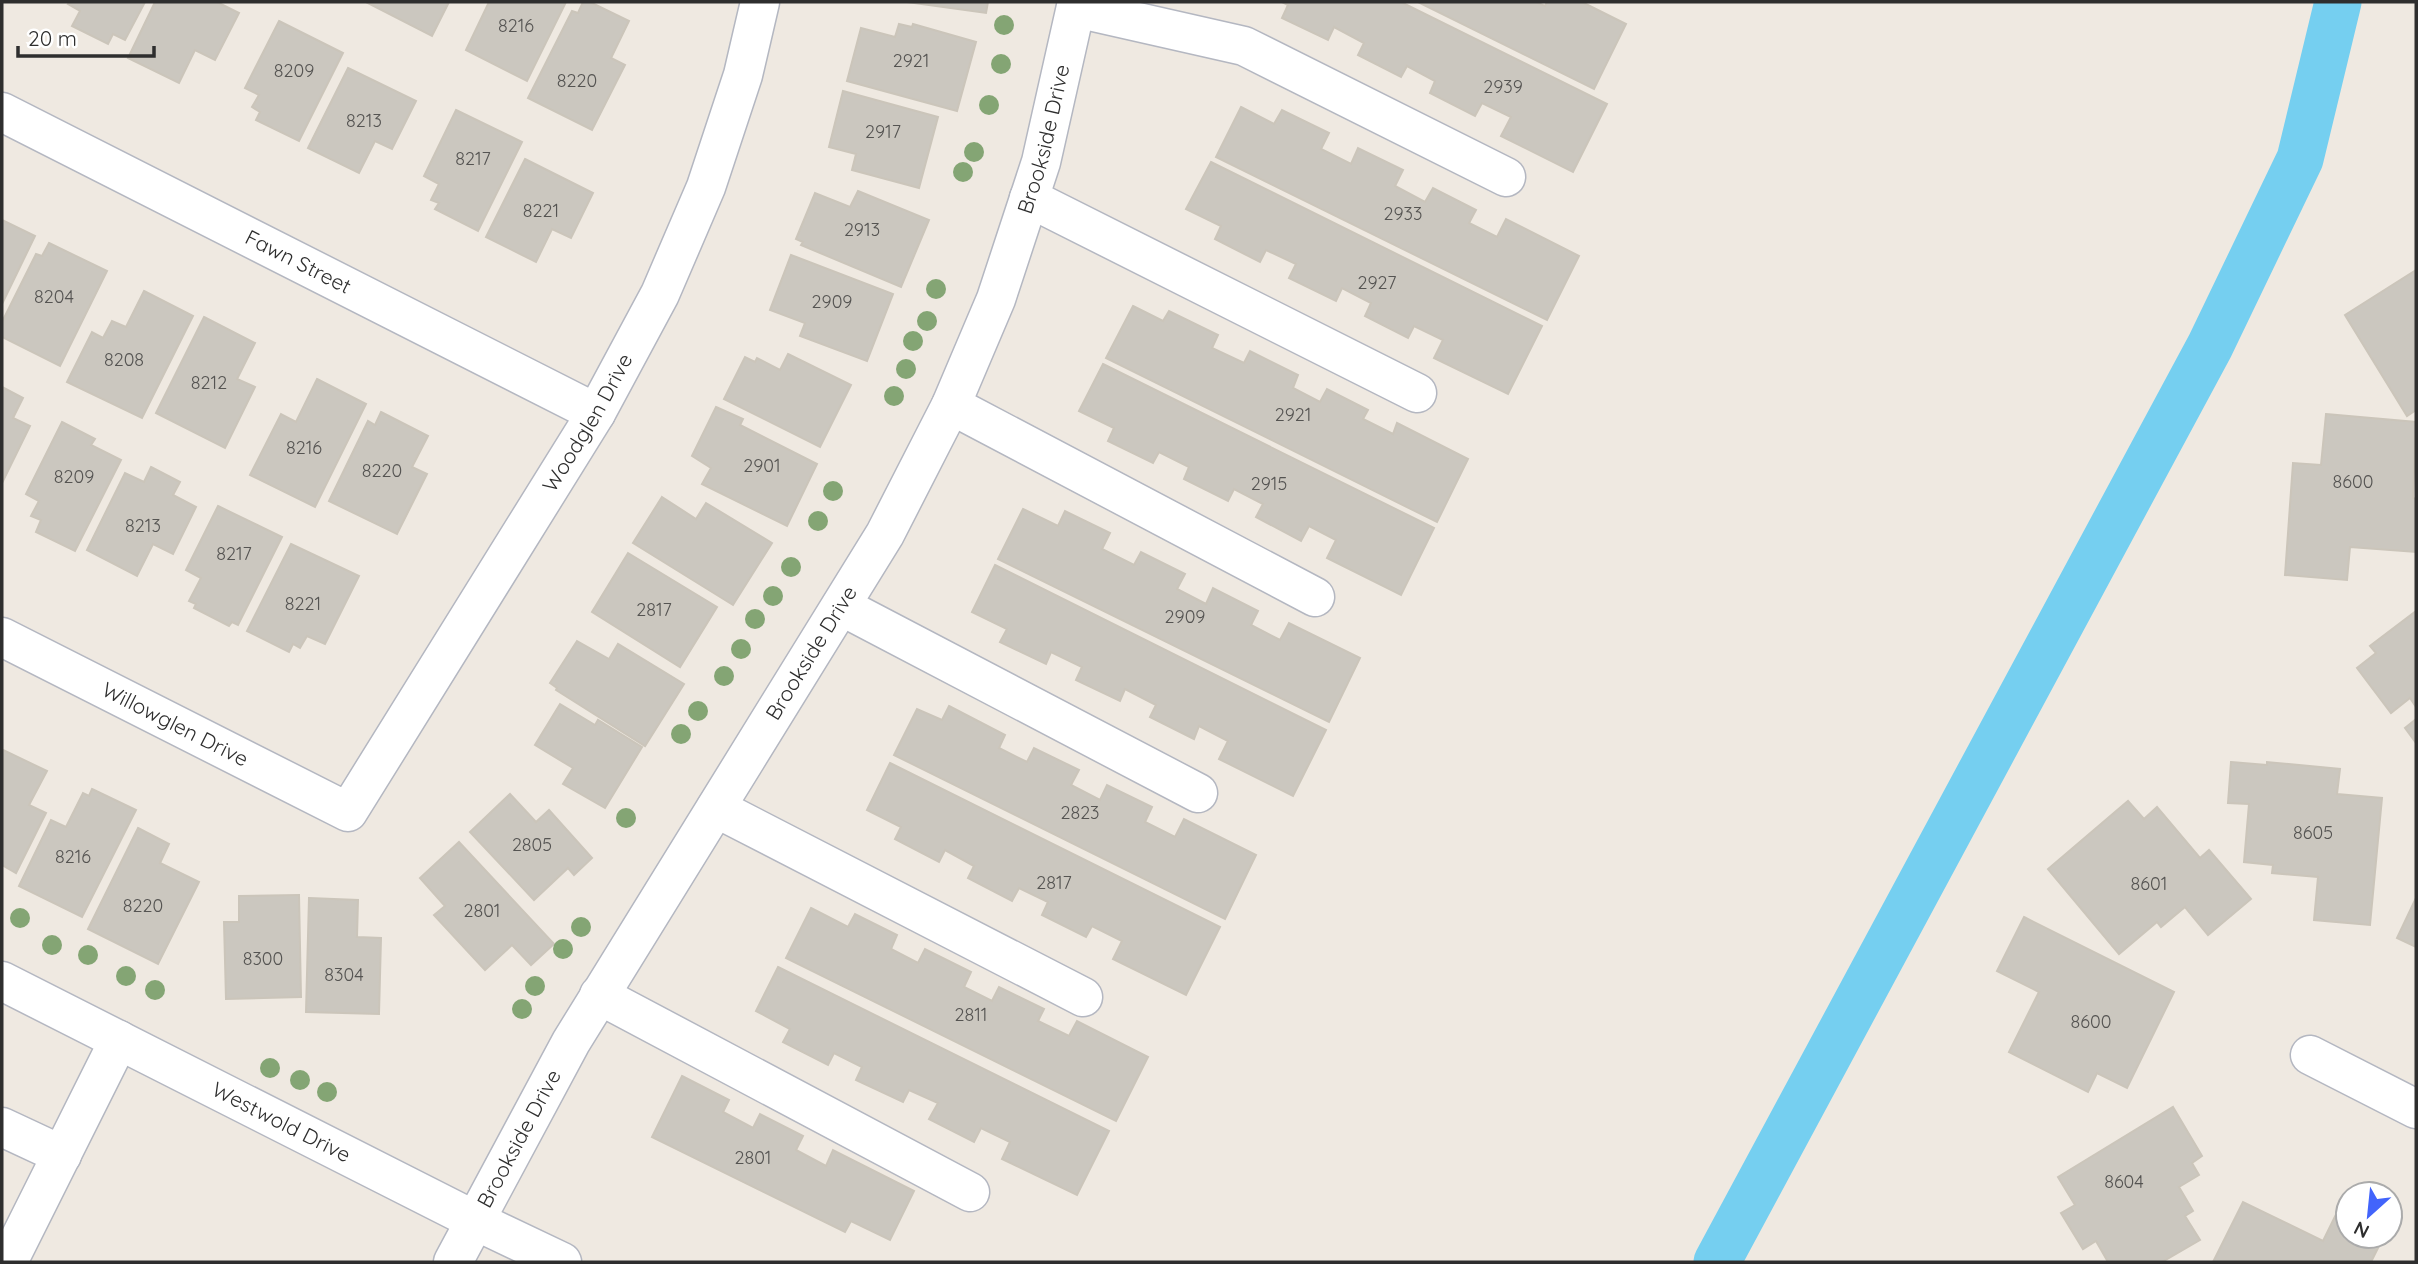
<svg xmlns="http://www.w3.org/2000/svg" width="2418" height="1264" font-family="Quicksand,sans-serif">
<rect width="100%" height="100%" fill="#efe9e1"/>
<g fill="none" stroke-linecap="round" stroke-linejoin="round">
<polyline stroke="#75cff0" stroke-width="47" points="1717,1262 2210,346 2300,159 2338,2"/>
</g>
<g fill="#cbc7bf" stroke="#cbc5ba" stroke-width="2">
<polygon points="70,2 145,2 125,40 113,34 108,44 72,26 80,11 68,4"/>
<polygon points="155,2 217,2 239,13 215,60 195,50 179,83 128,58"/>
<polygon points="366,2 449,2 432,36"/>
<polygon points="489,2 566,2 527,81 466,50"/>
<polygon points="583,2 590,2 629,21 611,58 625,65 592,130 528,98 572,11 578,13"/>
<polygon points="907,2 988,2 986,13"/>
<polygon points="1282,2 1401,2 1607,104 1573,172 1501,136 1511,117 1482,103 1475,116 1430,93 1435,81 1407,66 1401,77 1358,55 1364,43 1334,27 1328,40 1282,18 1288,5"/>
<polygon points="1418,2 1536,2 1545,6 1547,2 1582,2 1626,24 1594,89"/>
<polygon points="279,21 343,53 299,141 256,120 260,112 252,107 259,95 245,88"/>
<polygon points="899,24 912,27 913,24 976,42 957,111 847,81 861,28 895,37"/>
<polygon points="348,68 416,101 392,149 375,141 359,173 308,148"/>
<polygon points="843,91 938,117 919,188 852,170 856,154 829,147"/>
<polygon points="1241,107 1274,124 1282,110 1329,133 1321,149 1351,164 1358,148 1403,170 1395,186 1425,202 1433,188 1476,210 1469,223 1497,237 1506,219 1579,256 1547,320 1216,157"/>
<polygon points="456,110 522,142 478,231 435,209 439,203 431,200 439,184 424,176"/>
<polygon points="525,159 593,193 571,238 552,229 536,262 486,237"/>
<polygon points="1211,162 1542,326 1508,394 1434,358 1443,340 1414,326 1408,338 1365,316 1371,303 1342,288 1336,301 1289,278 1296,264 1266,250 1260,262 1215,239 1221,226 1186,209"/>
<polygon points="858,191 929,220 901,287 801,245 803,242 796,239 815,193 850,207"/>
<polygon points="2,220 35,236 2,304"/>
<polygon points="49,243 107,271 60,366 2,337 2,322 36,254 42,256"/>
<polygon points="791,255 893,294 867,361 800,336 805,323 770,310"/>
<polygon points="2416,270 2416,410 2407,416 2345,315"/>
<polygon points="144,291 193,316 142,418 67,382 92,332 103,338 112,321 126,327"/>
<polygon points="1133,306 1163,321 1169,311 1218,335 1212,348 1244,363 1250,351 1298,375 1293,388 1320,402 1327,389 1368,410 1363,419 1393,434 1397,423 1468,459 1437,522 1106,358"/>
<polygon points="204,317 255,343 237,379 255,387 225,448 156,413"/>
<polygon points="788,354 851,385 820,447 724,399 745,357 755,362 757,358 780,370"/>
<polygon points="1103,364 1434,528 1401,595 1327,558 1336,540 1309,526 1301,541 1256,517 1263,504 1234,489 1228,501 1184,479 1189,467 1159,452 1153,463 1108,441 1114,428 1079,411"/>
<polygon points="317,379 366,404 315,507 250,475 281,414 296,422"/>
<polygon points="2,387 23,398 13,418 30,426 2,483"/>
<polygon points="716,407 743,419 740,425 817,464 787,526 702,484 711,468 692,456"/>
<polygon points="381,412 428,436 412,467 427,474 397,534 329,501 368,421 375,425"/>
<polygon points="2326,414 2416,422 2413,498 2416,499 2416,552 2350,547 2347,580 2285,575 2293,463 2321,465"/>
<polygon points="62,422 95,439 91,445 121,460 75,551 36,532 41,520 31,516 39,501 26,494"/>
<polygon points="151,467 180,482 173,495 196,507 173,554 153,544 137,576 87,550 125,473 144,482"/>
<polygon points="662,497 696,519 706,503 772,543 733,605 633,543"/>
<polygon points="218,506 282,537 238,625 232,622 229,626 194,608 196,604 189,601 201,578 186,570"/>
<polygon points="1023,509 1058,526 1065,511 1110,533 1102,549 1134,565 1141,552 1185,574 1177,589 1206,604 1213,588 1258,611 1251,625 1280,640 1289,623 1360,658 1329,722 998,559"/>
<polygon points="291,544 359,576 325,644 307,636 300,648 293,644 289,652 247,631"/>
<polygon points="628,553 717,607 680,667 592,612"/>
<polygon points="995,565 1326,730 1293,796 1219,759 1228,741 1199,726 1194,739 1150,717 1156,705 1125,689 1120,701 1076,680 1082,667 1051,652 1046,664 1000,642 1007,629 972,612"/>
<polygon points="2416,611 2416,707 2410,698 2391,713 2357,668 2376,653 2370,646"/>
<polygon points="577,641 609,659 618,644 684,684 645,746 556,690 557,688 550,683"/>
<polygon points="560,704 595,725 598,720 642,747 605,808 563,784 573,768 535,745"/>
<polygon points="949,706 1005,735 999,748 1027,762 1034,748 1079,770 1071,785 1100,800 1107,785 1152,807 1145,822 1175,837 1184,819 1256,855 1225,919 894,755 917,709 942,720"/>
<polygon points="2416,719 2416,743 2405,728"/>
<polygon points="3,750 47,771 29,805 46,813 16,873 2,865"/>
<polygon points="2231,762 2267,765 2267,762 2340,769 2337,794 2382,798 2370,925 2314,920 2318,877 2272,873 2273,865 2244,862 2249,804 2228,803"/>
<polygon points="890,763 1220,927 1186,995 1113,959 1122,941 1092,926 1086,937 1042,915 1048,902 1019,888 1012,901 968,878 974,866 945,850 939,862 895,839 901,827 867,810"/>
<polygon points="92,789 136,810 82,917 19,886 51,820 66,827 83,793 89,796"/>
<polygon points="510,794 536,822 549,810 592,858 574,875 568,868 534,900 470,832"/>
<polygon points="2128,801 2144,819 2157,807 2200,858 2209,850 2251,899 2208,935 2185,907 2161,927 2157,922 2119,954 2048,869"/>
<polygon points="138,828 169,844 160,863 199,882 158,964 88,929"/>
<polygon points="459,842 554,944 531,965 512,945 485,970 434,915 445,906 420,878"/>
<polygon points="299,895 301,997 226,999 224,922 239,922 239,896"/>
<polygon points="309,898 358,900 357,937 381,938 379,1014 306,1012"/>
<polygon points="2416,898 2416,947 2397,938"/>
<polygon points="811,908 848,927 855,914 897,935 891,949 918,963 925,949 971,972 964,987 992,1001 999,987 1044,1009 1038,1021 1069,1036 1077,1021 1148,1057 1116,1121 786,958"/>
<polygon points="2024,917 2174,992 2127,1088 2097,1073 2088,1092 2009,1052 2039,992 1997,971"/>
<polygon points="778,967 1109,1131 1077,1195 1002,1159 1010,1142 981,1128 974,1142 929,1119 938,1103 909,1090 903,1102 856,1080 862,1067 834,1053 828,1065 783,1042 790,1029 756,1011"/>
<polygon points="682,1076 729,1100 723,1112 753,1128 760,1114 803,1136 796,1150 826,1166 833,1150 914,1191 890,1240 851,1221 845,1232 652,1137"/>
<polygon points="2173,1107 2202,1156 2192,1163 2199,1175 2179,1187 2193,1211 2185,1216 2200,1240 2162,1262 2108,1262 2096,1241 2083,1249 2061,1213 2075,1205 2058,1177"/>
<polygon points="2344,1198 2348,1200 2348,1236 2384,1236 2371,1262 2213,1262 2243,1202 2323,1241"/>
</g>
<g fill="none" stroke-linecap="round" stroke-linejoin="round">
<defs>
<g id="minor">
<polyline points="1076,8 1244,46 1506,177"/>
<path id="s1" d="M 2,112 L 596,413"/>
<polyline points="1029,198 1417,393"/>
<polyline points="951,405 1315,597"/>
<polyline points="841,606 1198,793"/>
<path id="s2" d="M 2,637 L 348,812 L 596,413 L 660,294 L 706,187 L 743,75 L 760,2"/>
<polyline points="716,808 1083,997"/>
<path id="s3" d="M 2,981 L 474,1220 L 562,1262"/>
<polyline points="599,995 970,1192"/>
<polyline points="2310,1055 2416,1109"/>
<polyline points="2,1127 62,1155"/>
<polyline points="8,1262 119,1040"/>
<path id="s4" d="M 453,1262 L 571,1042 L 885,534 L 951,405 L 996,299 L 1041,162 L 1077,2"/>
</g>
</defs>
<use href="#minor" stroke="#b4b7c1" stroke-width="41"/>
<use href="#minor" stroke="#fff" stroke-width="38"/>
</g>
<g fill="#84a574">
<circle cx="1004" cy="25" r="10"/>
<circle cx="1001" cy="64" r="10"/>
<circle cx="989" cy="105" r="10"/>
<circle cx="974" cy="152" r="10"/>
<circle cx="963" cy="172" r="10"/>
<circle cx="936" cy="289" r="10"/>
<circle cx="927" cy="321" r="10"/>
<circle cx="913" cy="341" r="10"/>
<circle cx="906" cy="369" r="10"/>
<circle cx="894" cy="396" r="10"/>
<circle cx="833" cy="491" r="10"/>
<circle cx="818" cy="521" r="10"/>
<circle cx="791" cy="567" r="10"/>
<circle cx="773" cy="596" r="10"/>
<circle cx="755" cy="619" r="10"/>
<circle cx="741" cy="649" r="10"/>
<circle cx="724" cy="676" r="10"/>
<circle cx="698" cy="711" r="10"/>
<circle cx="681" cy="734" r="10"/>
<circle cx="626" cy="818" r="10"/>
<circle cx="20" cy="918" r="10"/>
<circle cx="581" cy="927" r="10"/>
<circle cx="52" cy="945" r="10"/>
<circle cx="563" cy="949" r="10"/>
<circle cx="88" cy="955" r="10"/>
<circle cx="126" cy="976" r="10"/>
<circle cx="535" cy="986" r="10"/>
<circle cx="155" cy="990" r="10"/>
<circle cx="522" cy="1009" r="10"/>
<circle cx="270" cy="1068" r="10"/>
<circle cx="300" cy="1080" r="10"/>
<circle cx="327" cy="1092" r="10"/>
</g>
<g text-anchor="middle" stroke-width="6" stroke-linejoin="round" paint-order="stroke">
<g font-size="18" fill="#555452">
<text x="516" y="32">8216</text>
<text x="911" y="67">2921</text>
<text x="294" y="77">8209</text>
<text x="577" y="87">8220</text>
<text x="1503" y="93">2939</text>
<text x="364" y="127">8213</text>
<text x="883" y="138">2917</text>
<text x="473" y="165">8217</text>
<text x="541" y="217">8221</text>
<text x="1403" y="220">2933</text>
<text x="862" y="236">2913</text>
<text x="1377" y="289">2927</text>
<text x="54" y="303">8204</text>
<text x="832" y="308">2909</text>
<text x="124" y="366">8208</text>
<text x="209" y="389">8212</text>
<text x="1293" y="421">2921</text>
<text x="304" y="454">8216</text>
<text x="762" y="472">2901</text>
<text x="382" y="477">8220</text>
<text x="74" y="483">8209</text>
<text x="2353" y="488">8600</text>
<text x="1269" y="490">2915</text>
<text x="143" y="532">8213</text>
<text x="234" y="560">8217</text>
<text x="303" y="610">8221</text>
<text x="654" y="616">2817</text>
<text x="1185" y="623">2909</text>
<text x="1080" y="819">2823</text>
<text x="2313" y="839">8605</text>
<text x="532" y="851">2805</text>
<text x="73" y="863">8216</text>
<text x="1054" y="889">2817</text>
<text x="2149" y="890">8601</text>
<text x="143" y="912">8220</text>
<text x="482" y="917">2801</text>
<text x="263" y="965">8300</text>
<text x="344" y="981">8304</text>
<text x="971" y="1021">2811</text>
<text x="2091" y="1028">8600</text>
<text x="753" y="1164">2801</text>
<text x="2124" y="1188">8604</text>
</g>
<g font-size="21" fill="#2e2e2e" stroke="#fff">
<text dy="7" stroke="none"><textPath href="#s4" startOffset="1274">Brookside Drive</textPath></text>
<text dy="7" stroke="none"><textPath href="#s1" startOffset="332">Fawn Street</textPath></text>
<text dy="7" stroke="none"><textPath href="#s2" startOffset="845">Woodglen Drive</textPath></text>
<text dy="7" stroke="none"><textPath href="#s4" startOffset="707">Brookside Drive</textPath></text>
<text dy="7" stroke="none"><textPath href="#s2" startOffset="194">Willowglen Drive</textPath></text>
<text dy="7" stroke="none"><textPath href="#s3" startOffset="313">Westwold Drive</textPath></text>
<text dy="7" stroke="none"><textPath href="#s4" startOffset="140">Brookside Drive</textPath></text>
</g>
</g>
<rect width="2418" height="1264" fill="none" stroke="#2e2e2e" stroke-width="7"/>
<g transform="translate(2369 1215) rotate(207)"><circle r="33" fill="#ffffff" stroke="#ababab" stroke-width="2"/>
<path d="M0-5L12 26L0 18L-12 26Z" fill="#4264fb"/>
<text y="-10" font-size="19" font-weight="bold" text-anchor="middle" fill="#2e2e2e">N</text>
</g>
<path d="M18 46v10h136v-10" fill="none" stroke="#2e2e2e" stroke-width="3.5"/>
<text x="28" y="46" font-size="21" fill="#2e2e2e" stroke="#ffffff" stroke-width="5" paint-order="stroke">20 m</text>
</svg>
